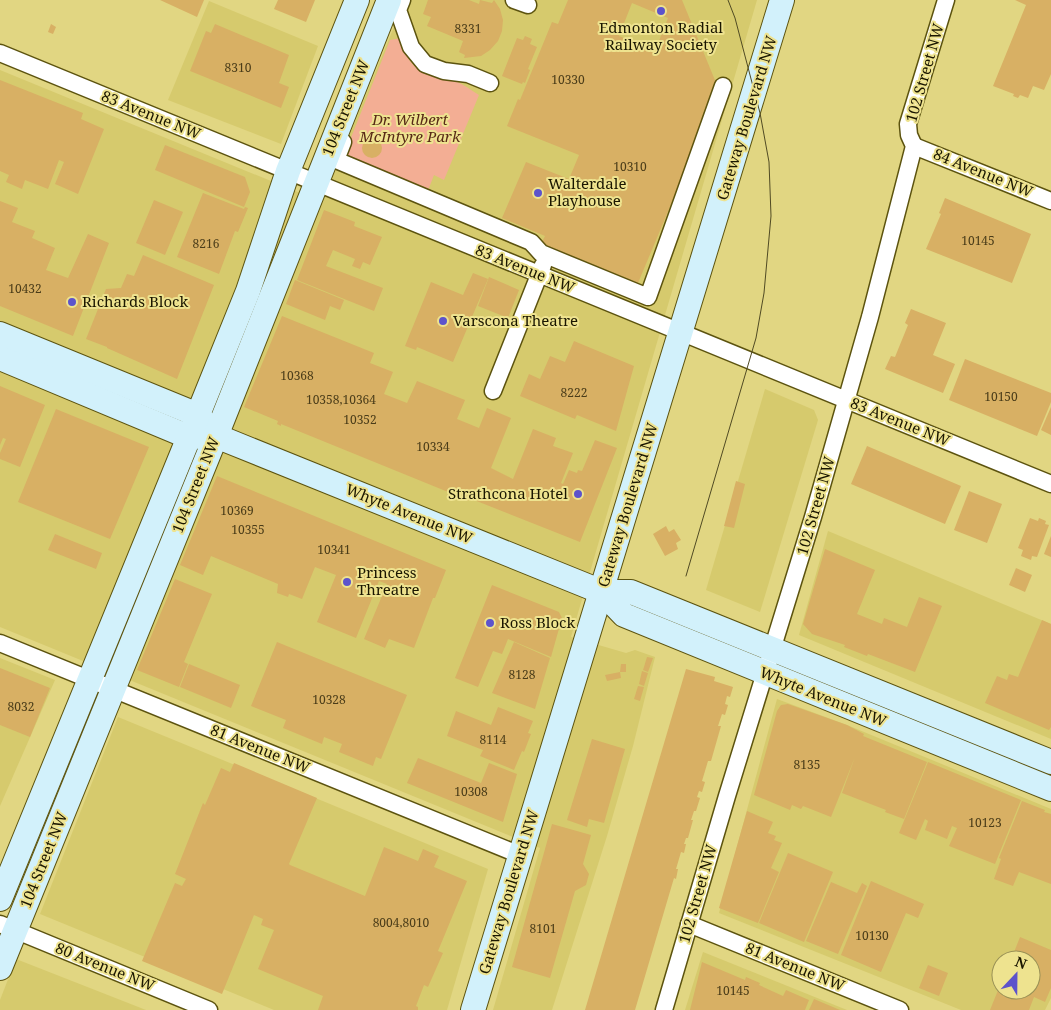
<svg xmlns="http://www.w3.org/2000/svg" width="1051" height="1010" font-family="'Noto Serif',serif">
<rect width="100%" height="100%" fill="#e1d682"/>
<g fill="#d6ca6d" fill-rule="evenodd">
<polygon points="405,0 757,0 571,637 626,653 635,650 655,657 633,746 607,836 552,1010 493,1010 540,848 0,627 0,70 322,202"/>
<polygon points="209,1 318,46 281,144 168,100"/>
<polygon points="765,389 814,410 818,420 760,612 706,590"/>
<polygon points="828,531 1051,624 1051,739 799,635"/>
<polygon points="0,658 55,680 0,806"/>
<path d="M 777,699 L 847,725 L 1051,809 L 1051,998 L 1045,1010 L 961,1010 L 719,913 ZM 1001,960 L 1031,960 L 1031,990 L 1001,990 Z"/>
<polygon points="118,717 488,869 447,1010 274,1010 40,914"/>
<polygon points="703,952 847,1010 685,1010"/>
<polygon points="16,959 146,1010 0,1010 0,1000"/>
</g>
<path fill="#f3ae94" d="M 401,38 C 410,76 424,70 455,81 C 463,84 471,90 479,95 L 444,180 L 434,175 L 422,206 L 338,170 L 390,40 Z"/>
<g fill="#d8b064" fill-rule="evenodd">
<polygon points="160,0 204,0 197,17"/>
<polygon points="278,0 315,0 306,22 274,9"/>
<polygon points="428,0 469,0 479,4 480,0 492,3 494,0 500,9 503,20 502,31 498,41 490,50 481,56 464,58 465,55 459,52 463,41 427,26 431,17 423,14"/>
<path d="M 568,0 L 682,0 L 719,90 L 638,283 L 541,244 L 545,236 L 502,218 L 526,162 L 569,179 L 579,155 L 507,126 L 518,99 L 520,100 L 552,22 L 558,24 ZM 632,3 L 668,18 L 655,51 L 619,36 Z"/>
<polygon points="1015,0 1051,0 1051,74 1044,90 1033,86 1028,98 1020,95 1018,98 1013,96 1014,94 993,86 1026,5"/>
<polygon points="51,24 56,27 53,34 48,32"/>
<polygon points="215,24 289,55 279,83 289,87 281,108 190,71 206,31 211,33"/>
<polygon points="525,36 532,39 530,44 537,47 528,69 530,70 525,83 523,82 522,84 502,76 517,38 523,40"/>
<polygon points="0,80 83,113 81,119 104,129 78,194 55,184 64,162 59,160 48,189 25,180 22,189 6,182 9,175 0,171"/>
<circle cx="372" cy="148" r="10"/>
<polygon points="165,145 245,177 250,192 244,207 155,170"/>
<polygon points="203,193 244,209 245,207 248,208 238,232 235,231 219,274 177,257"/>
<polygon points="945,198 1031,234 1012,283 926,249 941,214 939,213"/>
<polygon points="154,200 183,212 165,255 136,243"/>
<polygon points="0,201 18,208 12,222 35,231 32,238 55,248 46,270 68,278 88,234 109,243 73,336 0,306"/>
<polygon points="324,210 355,222 354,226 382,237 370,265 363,262 360,269 352,266 355,259 333,250 326,266 383,288 374,311 297,280"/>
<polygon points="143,255 214,285 177,379 107,348 107,347 86,339 106,289 121,288 127,274 134,276"/>
<polygon points="473,273 488,279 453,362 417,347 416,350 405,346 431,282 463,295"/>
<polygon points="489,277 519,290 508,318 478,306"/>
<polygon points="295,280 344,300 340,310 330,306 325,320 286,304"/>
<polygon points="911,309 946,323 933,355 955,364 943,393 885,369 891,356 895,357 908,325 905,323"/>
<polygon points="282,316 374,353 370,363 393,372 384,394 407,403 417,381 465,400 457,419 479,428 487,408 511,418 491,468 513,479 533,429 556,438 553,446 573,453 561,483 563,484 569,470 577,473 578,470 582,471 595,440 617,448 580,542 469,498 468,501 459,497 461,494 454,491 453,494 281,424 281,426 277,424 278,421 244,407"/>
<polygon points="574,341 634,366 616,431 577,415 575,419 520,396 529,374 540,379 550,356 565,362"/>
<polygon points="965,359 1051,393 1051,402 1037,436 949,400"/>
<polygon points="0,386 45,405 20,467 0,459 0,453 6,439 3,438 0,445"/>
<polygon points="1051,407 1051,435 1041,430"/>
<polygon points="56,409 149,447 110,539 18,502"/>
<polygon points="867,446 961,486 945,524 851,484"/>
<polygon points="217,476 446,570 435,598 433,598 414,648 389,639 385,648 364,639 387,584 379,581 356,638 317,622 336,575 315,567 302,599 289,594 288,597 277,593 278,584 211,556 203,575 180,565"/>
<polygon points="736,481 745,484 734,528 724,526"/>
<polygon points="969,491 1002,504 987,543 954,530"/>
<polygon points="1030,518 1038,521 1039,518 1046,521 1045,524 1049,525 1037,557 1032,556 1031,560 1021,556 1023,550 1018,548"/>
<polygon points="666,526 669,532 674,529 681,540 676,543 678,549 665,556 653,534"/>
<polygon points="55,534 102,553 96,569 48,550"/>
<polygon points="1051,536 1051,557 1044,554"/>
<polygon points="825,549 875,570 857,614 882,624 884,618 907,627 919,597 942,606 915,672 868,654 867,656 844,647 845,645 812,634 803,624"/>
<polygon points="1016,568 1032,575 1025,592 1009,585"/>
<polygon points="175,579 212,594 184,662 188,664 179,687 137,670"/>
<polygon points="492,585 559,612 562,618 551,657 508,639 502,654 493,651 478,687 455,678"/>
<polygon points="1042,620 1051,624 1051,727 1049,730 985,703 997,676 1007,680 1009,674 1018,677"/>
<polygon points="277,642 407,695 381,759 376,757 373,766 339,752 342,744 324,737 322,744 283,728 286,720 251,706"/>
<polygon points="514,642 550,658 535,709 492,693"/>
<polygon points="647,657 653,658 648,672 643,670"/>
<polygon points="189,664 240,685 231,708 180,687"/>
<polygon points="621,664 626,664 626,672 620,672"/>
<polygon points="0,668 50,688 30,737 0,725"/>
<polygon points="686,669 715,677 714,681 733,687 730,697 727,696 725,704 728,705 725,715 722,714 718,726 721,726 711,761 708,761 702,781 705,782 702,792 699,791 697,797 700,798 696,811 694,811 691,820 693,820 688,838 686,838 684,844 686,844 684,853 681,852 676,869 678,869 676,879 674,878 635,1010 585,1010"/>
<polygon points="642,671 648,673 644,686 639,684"/>
<polygon points="620,672 621,678 607,681 605,675"/>
<polygon points="638,686 644,687 640,701 634,699"/>
<polygon points="788,704 847,725 864,734 863,736 927,762 904,819 885,812 886,810 842,793 855,757 831,817 803,806 801,809 792,805 790,810 754,795 777,711 781,705"/>
<polygon points="498,707 533,721 528,733 531,734 524,752 522,751 514,770 480,756 483,750 447,736 456,711 491,725"/>
<polygon points="592,739 625,749 604,823 589,819 587,827 567,820"/>
<polygon points="418,758 481,783 489,763 517,774 503,822 407,783"/>
<polygon points="928,762 1021,800 995,864 949,846 957,828 952,826 947,839 925,830 928,821 925,819 916,840 899,833"/>
<polygon points="234,763 317,798 289,864 290,865 365,896 384,847 418,861 423,849 439,856 434,867 467,881 438,951 443,953 428,987 424,985 416,1006 418,1007 418,1010 318,1010 323,996 258,969 274,930 261,925 263,919 254,915 222,994 142,961 175,883 182,886 186,879 175,874 203,803 205,805 221,768 230,772"/>
<polygon points="1022,801 1045,810 1044,812 1051,814 1051,884 1019,872 1013,886 994,879 1001,859 999,858"/>
<polygon points="747,811 773,822 768,833 776,836 774,840 782,843 771,868 779,872 758,923 719,908"/>
<polygon points="552,824 591,835 583,864 589,874 586,885 575,891 550,978 512,967"/>
<polygon points="788,853 833,872 804,942 759,923"/>
<polygon points="871,881 924,904 918,918 906,913 881,972 841,955"/>
<polygon points="831,882 857,893 862,883 867,886 838,954 806,941"/>
<polygon points="1020,937 1051,950 1051,988 1045,1002 1034,997 1029,1010 990,1010 1001,983 1001,990 1031,990 1031,960 1011,960"/>
<polygon points="702,962 745,980 746,977 760,983 759,985 783,996 786,990 809,1000 805,1010 690,1010"/>
<polygon points="928,965 948,973 939,996 919,988"/>
<polygon points="814,999 840,1010 809,1010"/>
</g>
<g fill="none" stroke-linecap="round" stroke-linejoin="round">
<defs>
<g id="street">
<polyline points="402,0 398,10 411,47 425,64 444,71 468,74 490,83"/>
<polyline points="514,0 528,5"/>
<polyline points="0,53 1051,484"/>
<polyline points="343,142 336,160 531,242 541,253 648,297 723,86"/>
<polyline points="914,146 1051,201"/>
<polyline points="493,391 543,265"/>
<polyline points="0,643 520,855"/>
<polyline points="0,924 209,1010"/>
<polyline points="689,924 900,1010"/>
<polyline points="664,1010 727,796 813,517 870,317 914,146 909,135 908,124 946,0"/>
</g>
<g id="secondary">
<polyline points="0,334 198,415 208,427"/>
<polyline points="0,358 189,437 216,436 602,592 631,592 1051,762"/>
<polyline points="602,592 624,615 1051,789"/>
<polyline points="0,899 189,437 248,291 288,171 357,0"/>
<polyline points="0,968 216,436 389,0"/>
<polyline points="473,1010 782,0"/>
</g>
</defs>
<use href="#street" stroke="#5c530f" stroke-width="19"/>
<use href="#secondary" stroke="#5c530f" stroke-width="26"/>
<use href="#street" stroke="#fff" stroke-width="16"/>
<use href="#secondary" stroke="#d2f1fb" stroke-width="24"/>
<polyline stroke="#504a23" stroke-width="1" points="686,576 756,338 764,293 771,216 769,162 760,113 735,18 728,0"/>
</g>
<g fill="#5d53cb" stroke="#eee38f" stroke-width="2">
<circle cx="661" cy="11" r="5"/>
<circle cx="538" cy="193" r="5"/>
<circle cx="72" cy="302" r="5"/>
<circle cx="443" cy="321" r="5"/>
<circle cx="578" cy="494" r="5"/>
<circle cx="347" cy="582" r="5"/>
<circle cx="490" cy="623" r="5"/>
</g>
<g text-anchor="middle" stroke-width="4" stroke-linejoin="round" paint-order="stroke">
<g font-size="12" fill="#4a3c19">
<text x="468" y="33">8331</text>
<text x="238" y="72">8310</text>
<text x="568" y="84">10330</text>
<text x="630" y="171">10310</text>
<text x="978" y="245">10145</text>
<text x="206" y="248">8216</text>
<text x="25" y="293">10432</text>
<text x="297" y="380">10368</text>
<text x="574" y="397">8222</text>
<text x="1001" y="401">10150</text>
<text x="341" y="404">10358,10364</text>
<text x="360" y="424">10352</text>
<text x="433" y="451">10334</text>
<text x="237" y="515">10369</text>
<text x="248" y="534">10355</text>
<text x="334" y="554">10341</text>
<text x="522" y="679">8128</text>
<text x="329" y="704">10328</text>
<text x="21" y="711">8032</text>
<text x="493" y="744">8114</text>
<text x="807" y="769">8135</text>
<text x="471" y="796">10308</text>
<text x="985" y="827">10123</text>
<text x="401" y="927">8004,8010</text>
<text x="543" y="933">8101</text>
<text x="872" y="940">10130</text>
<text x="733" y="995">10145</text>
</g>
<g font-size="15" fill="#1a1600" stroke="#eee38f" text-anchor="start">
<text x="661" y="33" text-anchor="middle">Edmonton Radial<tspan x="661" dy="17">Railway Society</tspan></text>
<text x="548" y="189">Walterdale<tspan x="548" dy="17">Playhouse</tspan></text>
<text x="82" y="307">Richards Block</text>
<text x="453" y="326">Varscona Theatre</text>
<text x="568" y="499" text-anchor="end">Strathcona Hotel</text>
<text x="357" y="578">Princess<tspan x="357" dy="17">Threatre</tspan></text>
<text x="500" y="628">Ross Block</text>
</g>
<g font-size="15" fill="#1a1600" stroke="#eee38f">
<text transform="translate(925 73) rotate(-74)" y="5">102 Street NW</text>
<text transform="translate(346 108) rotate(-68)" y="5">104 Street NW</text>
<text transform="translate(151 115) rotate(22)" y="5">83 Avenue NW</text>
<text transform="translate(747 118) rotate(-73)" y="5">Gateway Boulevard NW</text>
<text transform="translate(983 173) rotate(22)" y="5">84 Avenue NW</text>
<text transform="translate(525 269) rotate(22)" y="5">83 Avenue NW</text>
<text transform="translate(900 422) rotate(22)" y="5">83 Avenue NW</text>
<text transform="translate(196 485) rotate(-68)" y="5">104 Street NW</text>
<text transform="translate(628 505) rotate(-73)" y="5">Gateway Boulevard NW</text>
<text transform="translate(816 506) rotate(-74)" y="5">102 Street NW</text>
<text transform="translate(409 514) rotate(22)" y="5">Whyte Avenue NW</text>
<text transform="translate(823 697) rotate(22)" y="5">Whyte Avenue NW</text>
<text transform="translate(260 749) rotate(22)" y="5">81 Avenue NW</text>
<text transform="translate(44 860) rotate(-68)" y="5">104 Street NW</text>
<text transform="translate(509 892) rotate(-73)" y="5">Gateway Boulevard NW</text>
<text transform="translate(698 894) rotate(-74)" y="5">102 Street NW</text>
<text transform="translate(105 967) rotate(22)" y="5">80 Avenue NW</text>
<text transform="translate(795 967) rotate(22)" y="5">81 Avenue NW</text>
</g>
<g font-size="15" font-style="italic" fill="#582a17" stroke="#eee38f">
<text x="410" y="125">Dr. Wilbert<tspan x="410" dy="17">McIntyre Park</tspan></text>
</g>
</g>
<g transform="translate(1016 975) rotate(22)"><circle r="24" fill="#eee38f" stroke="#999156"/>
<path d="M0-4L9 19L0 12L-9 19Z" fill="#5d53cb"/>
<text y="-8" font-size="14" font-weight="bold" text-anchor="middle" fill="#1a1600">N</text>
</g>
</svg>
